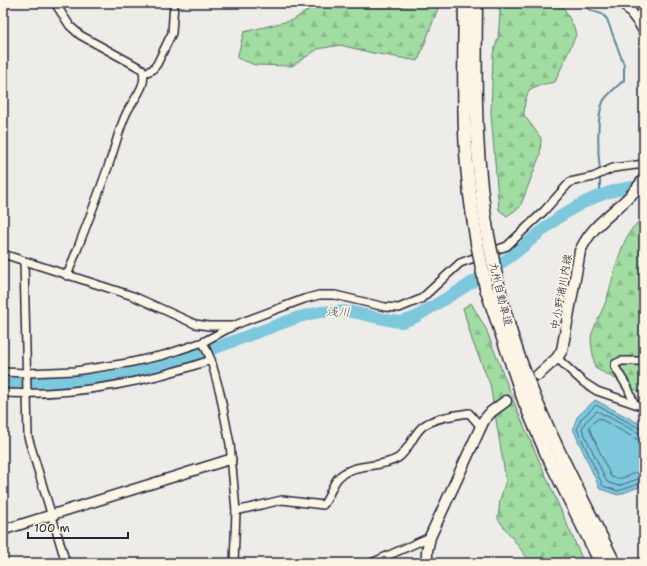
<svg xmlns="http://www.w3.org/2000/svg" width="647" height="566" font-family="'Shantell Sans','Klee One',sans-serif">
<defs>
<pattern id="forest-firs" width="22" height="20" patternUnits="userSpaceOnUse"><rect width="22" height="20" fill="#a1dca2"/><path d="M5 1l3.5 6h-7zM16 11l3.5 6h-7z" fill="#8abc8c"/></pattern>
</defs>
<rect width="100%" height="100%" fill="#eeece9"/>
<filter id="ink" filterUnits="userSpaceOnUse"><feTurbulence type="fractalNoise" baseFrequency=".025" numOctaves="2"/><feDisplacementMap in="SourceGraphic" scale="8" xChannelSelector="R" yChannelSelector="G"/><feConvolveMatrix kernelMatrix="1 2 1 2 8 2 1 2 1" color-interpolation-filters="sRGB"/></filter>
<g filter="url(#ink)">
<g fill="url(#forest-firs)" stroke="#627f6e">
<polygon points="319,3 440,3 418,61 373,53 340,45 318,49 292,66 255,65 237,58 244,32 293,20"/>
<polygon points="498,3 561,3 574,27 576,35 555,82 539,85 529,90 525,101 524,115 541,138 540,155 520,207 507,216 499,210 491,114 493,54 498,38 500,13"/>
<path d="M 644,220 L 644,396 L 640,392 L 595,368 C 594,358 591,347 591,338 C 592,329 603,310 606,301 C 613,282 622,225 644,220 Z"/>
<polygon points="471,303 486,329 517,410 584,563 531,563 498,519 500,500 506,480 490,384 472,340 463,308"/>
</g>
<polygon fill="#7dc8dc" stroke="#59869c" points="595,400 644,426 644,485 618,495 600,489 573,429 577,417"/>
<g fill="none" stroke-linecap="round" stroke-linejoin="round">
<g stroke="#46647b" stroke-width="1">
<polyline points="644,429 641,429 596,405 581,419 577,429 603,486 618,491 644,482"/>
<polyline points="644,434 639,433 597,411 585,422 582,429 607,482 618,486 644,477"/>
<path d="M 644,440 L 636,439 L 599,418 L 590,425 L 589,428 L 611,477 C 625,482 631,471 644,471"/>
</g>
<g stroke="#59869c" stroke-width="2">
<path d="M 582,3 L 590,10 L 602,14 L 607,19 L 624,65 L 624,80 C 618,86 609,93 604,100 C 596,115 598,155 600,172"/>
<polyline points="597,198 600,189 600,176"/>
</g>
<path stroke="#7dc8dc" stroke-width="12" d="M 3,384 L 73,382 L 115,377 L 166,366 L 299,317 L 320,312 L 334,311 L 352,312 L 392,321 L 402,322 L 416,317 C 446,298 478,280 507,259 C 522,249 535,236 549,225 C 575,204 610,187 644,186"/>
<polyline stroke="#c5c4c6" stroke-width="10" stroke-dasharray="10 5" stroke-linecap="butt" points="506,401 526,385"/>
<defs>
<g id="minor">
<path d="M 55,3 L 70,26 L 80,35 L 142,69 C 149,84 133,100 127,112 C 119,128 115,148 109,164 C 96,202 81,239 67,276"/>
<polyline points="144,73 152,70 157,64 172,33 174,3"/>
<polyline points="3,254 133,296 195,324 209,326 231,326"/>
<polyline points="24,261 28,437 66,563"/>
<polyline points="203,342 211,360 220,393 230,444 236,511 234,563"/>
<polyline points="557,358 583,382 597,391 644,407"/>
<polyline points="3,372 27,373 75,371 128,363 164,355 203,342 233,326 245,321 304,299 319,295 335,295 385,307 399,308 421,299 460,263 507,246 544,211 570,182 593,177 613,168 644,164"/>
<path d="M 3,393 C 74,396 144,383 211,360"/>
<polyline points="634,403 628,388 615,367 615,364 621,361 644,361"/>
<path d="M 236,511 L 282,500 L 323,505 C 330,497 331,486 338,478 C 353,462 380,469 398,458 C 409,450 412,436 422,427 C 432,418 455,415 469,413 L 481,427"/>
<polyline points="371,563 430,537"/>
</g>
<polyline id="tertiary" points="3,530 231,459"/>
<g id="secondary">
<polyline points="624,3 640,24 644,31"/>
<path d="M 538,375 L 557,358 L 562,350 L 580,251 C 592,225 610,216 630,196 C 635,191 639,185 644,179"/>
<polyline points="427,563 427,551 430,537 484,420 491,412 506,401"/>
</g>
<g id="motorway">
<path d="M 465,3 C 464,53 463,103 466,153 C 468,183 472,213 477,243"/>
<path d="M 476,3 C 475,83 474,162 489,241"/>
<path d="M 496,276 C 517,379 568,470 614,563"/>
<polyline points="486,288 525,403 546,452 601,563"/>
</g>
</defs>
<use href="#minor" stroke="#22223b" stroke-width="10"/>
<use href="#tertiary" stroke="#22223b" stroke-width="12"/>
<use href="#secondary" stroke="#22223b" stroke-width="13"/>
<use href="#motorway" stroke="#22223b" stroke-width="15"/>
<use href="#minor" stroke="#fcf5e5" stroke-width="7"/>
<use href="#tertiary" stroke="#fcf5e5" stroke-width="9"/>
<use href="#secondary" stroke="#fcf5e5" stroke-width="10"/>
<use href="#motorway" stroke="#fcf5e5" stroke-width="12"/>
<defs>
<g id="motorway-bridge">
<polyline points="489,241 496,276"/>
<polyline points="477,243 486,288"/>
</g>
</defs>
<use href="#motorway-bridge" stroke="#22223b" stroke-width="15" stroke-linecap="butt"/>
<use href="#motorway-bridge" stroke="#fcf5e5" stroke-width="12"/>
</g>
</g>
<g text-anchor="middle" stroke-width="3.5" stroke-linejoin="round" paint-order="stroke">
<g font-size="11" fill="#22223b" stroke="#fcf5e5">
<text transform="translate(561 292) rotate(-80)" y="4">中小野浦川内線</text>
<text transform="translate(501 294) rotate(76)" y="4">九州自動車道</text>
</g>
<g font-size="12" font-style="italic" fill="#3d546b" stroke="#fcf5e5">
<text transform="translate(338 312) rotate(1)" y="4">浅川</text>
</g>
</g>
<rect width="647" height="566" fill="none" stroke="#fcf5e5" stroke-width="16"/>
<rect x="8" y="8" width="631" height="550" fill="none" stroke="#22223b" stroke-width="1.5" filter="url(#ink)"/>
<path d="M28 532v6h100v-6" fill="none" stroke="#22223b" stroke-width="2"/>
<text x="34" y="532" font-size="12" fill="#22223b" stroke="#fcf5e5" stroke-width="3" paint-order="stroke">100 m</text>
</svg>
